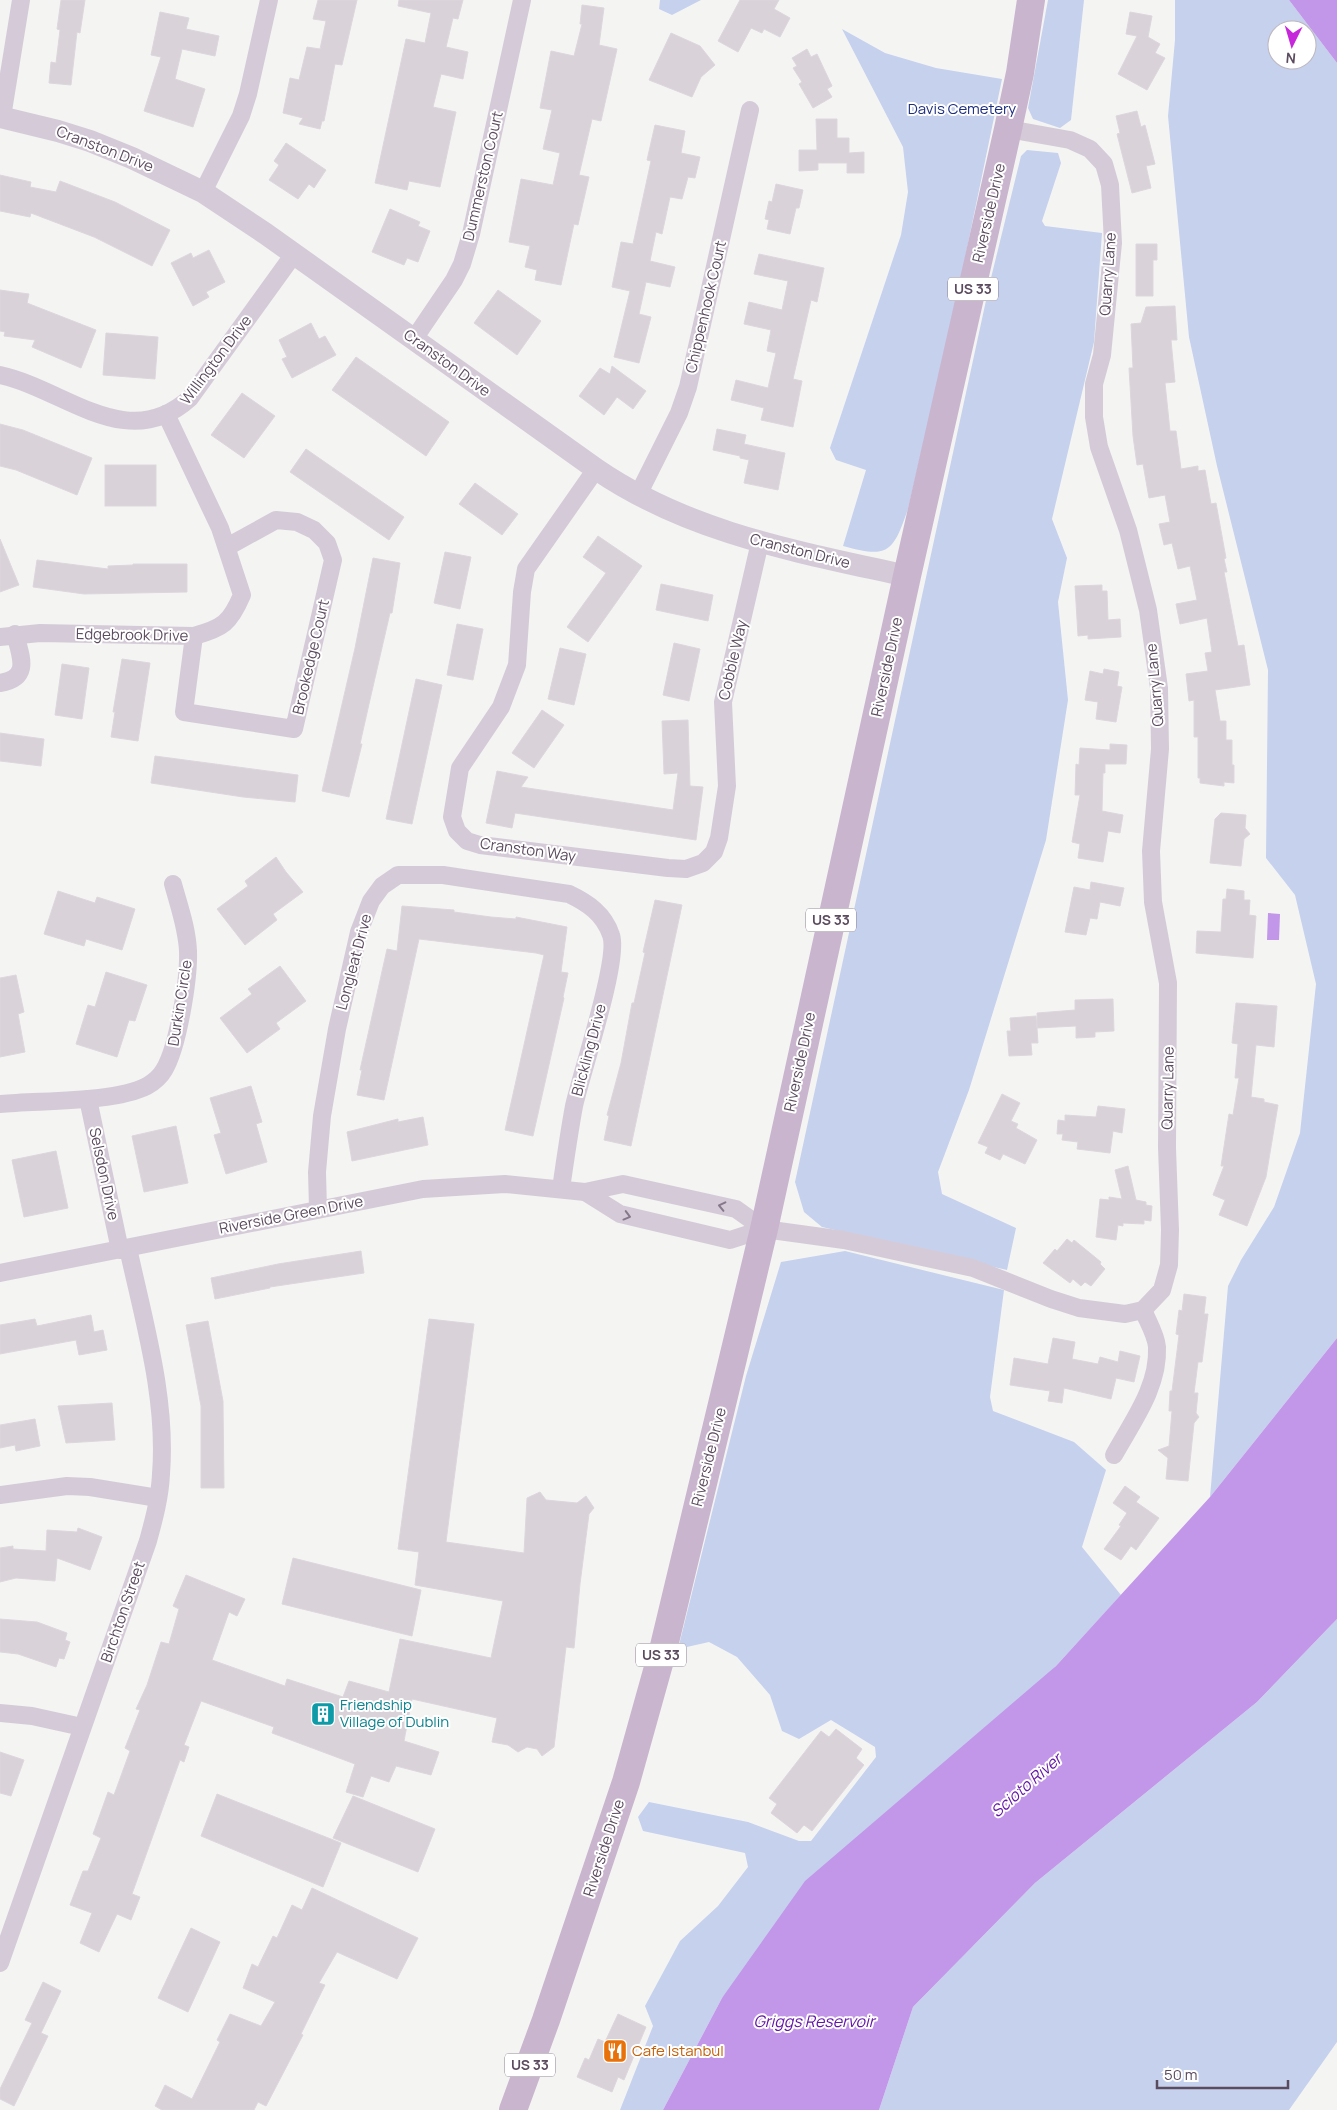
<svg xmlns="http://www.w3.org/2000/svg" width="1337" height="2110" font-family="Manrope,sans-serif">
<rect width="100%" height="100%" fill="#f4f5f3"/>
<g fill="#c6d1ee" fill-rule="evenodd">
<polygon points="660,0 701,0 672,15 659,9"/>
<polygon points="1048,0 1084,0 1071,120 1060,128 1033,119 1028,108"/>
<path d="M 1175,0 L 1289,0 L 1337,63 L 1337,1338 L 1210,1497 L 1228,1286 L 1241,1260 L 1274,1207 L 1300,1133 L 1316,984 L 1295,895 L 1266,858 L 1268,670 L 1217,466 L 1189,337 L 1168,116 L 1175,40 ZM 1277,30 L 1307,30 L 1307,60 L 1277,60 Z"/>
<path d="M 842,29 L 885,53 L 936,68 L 1002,79 L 954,311 L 908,509 C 893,552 889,559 843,546 L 866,470 L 836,460 L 830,448 L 901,235 L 908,192 L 903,147 Z"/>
<polygon points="1027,150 1058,153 1061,163 1042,221 1045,226 1102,233 1094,342 1052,519 1067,558 1058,602 1068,700 1046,840 969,1090 938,1172 942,1194 1016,1228 1007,1270 822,1227 804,1212 795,1182 990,282 1021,156"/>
<polygon points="845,1251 1004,1290 990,1397 993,1411 1074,1442 1106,1470 1082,1547 1121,1595 1056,1666 722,1998 663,2110 620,2110 653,2026 645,2006 680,1941 718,1906 748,1867 745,1853 643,1831 638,1817 649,1802 748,1822 799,1841 811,1841 876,1757 875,1747 831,1720 799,1739 782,1731 770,1695 737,1657 709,1642 678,1649 746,1376 781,1262"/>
<polygon points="1337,1619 1337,2042 1289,2110 879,2110 913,2007 1035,1883 1257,1702"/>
</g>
<g fill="#c296e8">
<polygon points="1289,0 1337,0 1337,63"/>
<polygon points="1268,913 1280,914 1279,940 1267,940"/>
<polygon points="1337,1338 1337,1619 1257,1702 1035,1883 913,2007 879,2110 663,2110 722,1998 805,1881 1056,1666 1210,1497"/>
</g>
<g fill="#d9d2d9" stroke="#ddd7dd">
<polygon points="61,0 85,0 80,33 77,32 71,85 49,83 51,62 56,63 60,30 57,29"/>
<polygon points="318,0 357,0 342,65 335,64 324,121 322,121 320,129 299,124 303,118 283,113 290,78 299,80 307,47 320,49 326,21 313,19"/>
<polygon points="399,0 463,0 458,19 453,18 446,47 468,52 463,79 441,74 433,107 456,112 440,187 409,181 407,190 375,183 406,39 425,43 431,13 398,6"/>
<polygon points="740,0 779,0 774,9 790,18 780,37 764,29 762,33 751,28 738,52 718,41"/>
<polygon points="582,5 604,8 599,45 617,49 601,121 592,119 579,175 589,177 578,225 574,224 561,285 535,280 537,270 525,267 530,246 509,242 521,179 553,185 560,153 543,149 552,110 540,108 551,51 574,56 582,24 580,24"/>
<polygon points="160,12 189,18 186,29 219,36 215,56 182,49 175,79 205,89 193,127 144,111 161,57 151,55"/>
<polygon points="1130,12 1152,16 1148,37 1160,44 1155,53 1165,58 1147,90 1118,74 1137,36 1126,34"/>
<polygon points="671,33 700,46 715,65 701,77 692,97 649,80"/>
<polygon points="807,49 811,57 817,54 832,86 827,89 832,97 813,108 799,84 802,82 793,68 797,66 792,58"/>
<polygon points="1137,111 1141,127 1145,125 1155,164 1146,166 1151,188 1132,193 1117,134 1120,133 1116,116"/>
<polygon points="816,119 837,119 837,138 849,138 849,153 864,152 864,173 847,173 847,163 818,163 818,170 799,171 799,150 817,150"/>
<polygon points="655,125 685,131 681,153 700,157 695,178 688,177 682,199 670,197 662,234 656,232 650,261 675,267 670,287 646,282 639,314 651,317 639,363 614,357 630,291 612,287 621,242 633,244 651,161 647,160"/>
<polygon points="286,143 326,170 314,188 309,184 298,199 269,180 279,165 274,161"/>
<polygon points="0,175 31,182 30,187 56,192 60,181 115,202 170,230 152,266 94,237 31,213 30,217 0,211"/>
<polygon points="776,184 803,190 799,208 796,208 790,234 767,229 769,220 765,219 769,201 772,202"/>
<polygon points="390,209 420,222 418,226 430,231 418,262 407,258 404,265 372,252"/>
<polygon points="1136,244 1157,244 1157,260 1153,260 1153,296 1136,296"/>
<polygon points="209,250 225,282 206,292 209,297 193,306 171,263 191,253 193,258"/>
<polygon points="759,254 824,268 817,302 811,300 793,379 802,381 793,427 761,420 764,408 731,400 736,380 768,388 776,353 767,351 771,330 744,324 749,302 782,310 788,281 754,274"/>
<polygon points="0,290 29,294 27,303 96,330 81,368 32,347 35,340 4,336 5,332 0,331"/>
<polygon points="498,290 541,321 517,355 474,323"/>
<polygon points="1175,306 1177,340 1171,340 1175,382 1165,383 1170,431 1176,431 1181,469 1198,466 1198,471 1205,470 1211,504 1216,503 1226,558 1224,559 1227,572 1224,572 1238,646 1244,645 1250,685 1215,690 1220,721 1226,721 1226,740 1232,740 1232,765 1234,765 1234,783 1224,782 1224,786 1200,783 1200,778 1198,778 1198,737 1194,737 1194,700 1189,701 1186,674 1208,671 1205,653 1212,652 1207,618 1180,624 1176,604 1197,600 1190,566 1178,569 1172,543 1164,545 1159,524 1170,522 1165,495 1149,498 1143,464 1137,465 1133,436 1129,368 1133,368 1131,324 1141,323 1146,307"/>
<polygon points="311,323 319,339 325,336 336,355 292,378 282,359 287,357 279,340"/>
<polygon points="106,333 158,337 155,379 103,375"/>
<polygon points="356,357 449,422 426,456 332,390"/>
<polygon points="612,366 646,391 633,409 617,397 604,415 579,396 600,368 610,374"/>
<polygon points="242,393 275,416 244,458 211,435"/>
<polygon points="0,424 23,430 92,458 77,495 16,470 0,466"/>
<polygon points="717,429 746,435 744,444 785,453 778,490 744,483 749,460 740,458 740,456 713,450"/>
<polygon points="306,449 404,517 389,540 290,472"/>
<rect x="105" y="465" width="51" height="41"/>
<polygon points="475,483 518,514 502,535 459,504"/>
<polygon points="598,536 642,566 588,642 567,627 606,573 583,557"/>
<polygon points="0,539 19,585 0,592"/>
<polygon points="445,552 471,557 460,609 434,603"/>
<polygon points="373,558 400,563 392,613 390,613 369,704 360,744 362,744 349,797 322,791 355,648"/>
<polygon points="37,560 108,569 108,566 133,565 133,564 187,564 187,592 84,594 33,587"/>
<polygon points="661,584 713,595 708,621 656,610"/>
<polygon points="1102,585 1102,591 1107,591 1108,620 1120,619 1121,637 1088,639 1088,635 1078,636 1075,586"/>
<polygon points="457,624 483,629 473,680 447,675"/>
<polygon points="674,643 700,649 689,701 663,695"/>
<polygon points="560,648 586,654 574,705 548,699"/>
<polygon points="122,659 150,663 138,741 111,737 115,712 113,712"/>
<polygon points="62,664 89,668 82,719 55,715"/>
<polygon points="1104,669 1119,672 1117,686 1122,687 1116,722 1096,719 1098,702 1085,700 1090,671 1103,674"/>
<polygon points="416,679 442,685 412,824 386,819"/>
<polygon points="542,710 564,725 534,768 512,753"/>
<polygon points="688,720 690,786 703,787 696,840 515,813 512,828 486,823 497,771 528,777 521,787 673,810 678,773 664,774 662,721"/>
<polygon points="0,733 44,739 41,766 0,761"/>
<polygon points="1110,744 1127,745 1126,764 1105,764 1105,773 1103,773 1102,811 1123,815 1120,833 1108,831 1103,862 1078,858 1080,844 1072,842 1080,795 1075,795 1076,764 1079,765 1080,748 1110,750"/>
<polygon points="155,756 298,775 295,802 243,797 151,783"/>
<polygon points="1221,813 1246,815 1245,828 1250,834 1244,839 1241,866 1210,863 1215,819"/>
<polygon points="276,857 286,872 303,892 273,914 277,920 245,945 217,909 248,886 245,881"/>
<polygon points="1091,882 1124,888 1120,906 1100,902 1097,919 1090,918 1086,935 1065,932 1074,887 1090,890"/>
<polygon points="1227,889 1244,891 1244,900 1250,900 1249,915 1256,916 1253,958 1196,953 1197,931 1221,932 1223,899 1226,899"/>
<polygon points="58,891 95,903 97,897 135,909 122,950 86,939 84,946 44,934"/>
<polygon points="655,900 682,905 631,1146 604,1140 609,1116 607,1115 621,1063 632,1003 634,1003 645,953 643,952"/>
<polygon points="402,906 454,910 454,912 491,917 516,919 516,917 567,927 561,972 568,973 563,997 564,998 533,1136 505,1130 544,955 536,953 419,939 384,1100 357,1095 362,1070 360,1070 387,949 397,951"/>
<polygon points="280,966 306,1001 276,1023 280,1029 247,1053 220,1018 252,994 248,989"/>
<polygon points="106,972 147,985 135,1021 129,1020 117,1057 76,1044 88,1005 95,1007"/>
<polygon points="16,975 24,1012 18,1014 25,1052 0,1057 0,978"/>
<polygon points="1113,999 1114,1031 1095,1032 1095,1037 1076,1038 1076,1026 1037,1028 1038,1043 1031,1043 1032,1055 1009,1056 1007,1031 1011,1031 1010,1018 1036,1016 1037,1028 1037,1013 1075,1010 1075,1000"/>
<polygon points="1236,1003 1277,1006 1274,1047 1256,1045 1251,1097 1264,1099 1264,1102 1278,1105 1266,1177 1247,1226 1219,1215 1225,1200 1213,1195 1224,1166 1221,1166 1229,1114 1233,1115 1239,1078 1235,1078 1238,1044 1232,1043"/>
<polygon points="251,1086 262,1122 256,1124 267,1162 226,1174 214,1135 221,1133 210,1098"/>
<polygon points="1002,1094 1020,1103 1011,1121 1018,1124 1016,1128 1037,1140 1025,1164 1003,1154 1000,1160 985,1153 988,1147 978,1143"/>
<polygon points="1098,1106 1125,1109 1122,1133 1113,1131 1110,1153 1077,1149 1078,1142 1062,1140 1063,1134 1057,1134 1058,1120 1065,1121 1065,1115 1096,1117"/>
<polygon points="423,1117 428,1145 352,1161 347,1132 398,1119 398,1122"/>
<polygon points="176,1126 188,1183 144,1192 132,1136"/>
<polygon points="56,1151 68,1208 24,1217 12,1160"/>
<polygon points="1128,1166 1136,1200 1146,1202 1146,1205 1152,1206 1151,1221 1144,1220 1144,1224 1123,1223 1123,1226 1118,1225 1116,1240 1096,1237 1100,1199 1109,1200 1109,1197 1122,1199 1115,1170"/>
<polygon points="1067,1239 1072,1243 1074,1240 1101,1262 1100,1264 1105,1269 1091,1286 1085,1282 1081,1286 1073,1279 1070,1283 1043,1263 1055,1249 1057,1251"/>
<polygon points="361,1251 364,1273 270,1287 270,1288 215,1299 211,1278 278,1264"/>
<polygon points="1184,1294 1206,1297 1204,1314 1208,1314 1202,1362 1198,1362 1194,1393 1198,1393 1196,1413 1199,1417 1194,1423 1188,1481 1166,1479 1168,1458 1158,1450 1169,1446 1172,1411 1169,1411 1170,1391 1172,1391 1179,1335 1176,1334 1179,1310 1182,1311"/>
<polygon points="91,1315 94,1332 103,1330 107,1350 79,1355 76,1340 0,1354 0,1325 35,1319 37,1326"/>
<polygon points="429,1319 474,1324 446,1542 524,1553 527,1498 540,1492 546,1500 577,1503 586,1496 594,1508 589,1514 580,1584 574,1648 566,1647 554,1747 542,1756 537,1749 527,1747 518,1752 508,1745 492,1742 497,1718 412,1699 404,1741 439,1752 431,1775 396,1766 389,1782 371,1776 363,1797 346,1792 355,1764 272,1733 274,1727 201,1701 184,1745 189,1747 184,1762 180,1760 132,1894 140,1897 131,1920 117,1914 99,1952 80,1943 92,1913 70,1905 83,1871 88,1871 101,1838 93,1834 108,1792 114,1795 130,1751 125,1748 140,1710 136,1709 147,1685 161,1642 169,1644 179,1609 173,1606 186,1575 245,1599 237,1616 229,1612 212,1660 285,1686 287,1679 343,1697 349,1681 389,1692 400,1639 491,1658 503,1601 415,1585 419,1552 398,1549"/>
<polygon points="208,1321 223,1401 224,1488 201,1488 201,1406 186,1325"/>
<polygon points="1053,1338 1075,1342 1072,1359 1098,1364 1100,1357 1118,1362 1120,1351 1140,1356 1134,1382 1116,1378 1111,1399 1064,1388 1062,1403 1048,1401 1050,1391 1010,1385 1014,1358 1048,1364"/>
<polygon points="112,1403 115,1440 66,1443 58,1406"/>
<polygon points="35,1419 40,1446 16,1451 15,1445 0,1448 0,1425"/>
<polygon points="1125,1486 1140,1497 1136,1502 1159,1518 1136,1550 1131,1546 1121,1560 1104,1549 1121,1526 1119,1525 1127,1513 1113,1503"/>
<polygon points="78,1528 102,1537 90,1570 57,1558 55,1581 16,1578 0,1582 0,1548 13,1546 13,1549 46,1551 47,1530 77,1532"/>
<polygon points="293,1558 421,1590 412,1636 282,1604"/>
<polygon points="0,1619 37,1622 67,1633 65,1640 70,1642 64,1659 59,1658 56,1667 18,1654 0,1652"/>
<polygon points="836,1729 862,1749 856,1758 864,1765 812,1831 804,1825 797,1833 771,1813 777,1804 769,1798 821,1731 829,1737"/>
<polygon points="0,1752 24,1760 11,1796 0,1793"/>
<polygon points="217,1794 341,1843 323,1887 201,1836"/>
<polygon points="353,1796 435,1829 418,1872 333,1838"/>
<polygon points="312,1888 418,1938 397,1979 337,1952 319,1983 325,1985 301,2034 303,2035 266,2106 258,2102 254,2110 162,2110 155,2106 165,2085 192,2099 220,2042 217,2040 230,2014 261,2026 275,2002 243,1988 252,1964 258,1967 273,1936 277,1938 292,1905 302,1910"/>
<polygon points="191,1928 220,1942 188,2012 158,1998"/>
<polygon points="43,1982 61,1991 41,2033 48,2036 14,2106 0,2099 0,2089 32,2023 25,2020"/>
<polygon points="618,2014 646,2027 624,2080 618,2077 612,2092 577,2077 585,2058 589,2060 598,2039 605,2042"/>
</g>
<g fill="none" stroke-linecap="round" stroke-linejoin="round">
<g stroke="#d5cbd8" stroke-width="18">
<polyline points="2,117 21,0"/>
<polyline points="203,192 241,116 248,94 269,0"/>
<polyline points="414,339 454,280 462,264 471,234 522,0"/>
<path d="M 0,375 C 65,389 127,455 190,398 L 294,254"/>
<polyline points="596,469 526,569 522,592 517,665 501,707 460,768 452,817 457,831 467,841 480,845 668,868 686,869 703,863 714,852 719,838 727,786 723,702 760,542"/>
<polyline points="638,495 679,413 688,387 750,110"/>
<polyline points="194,636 184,712 294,729 333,560 327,543 314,530 297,522 276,520 227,547"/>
<path d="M 0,637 L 40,633 L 194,636 C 223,628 230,623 242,595 L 220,528 L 166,414"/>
<path d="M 0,683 C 31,678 21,657 15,634"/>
<polyline points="88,1099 120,1250"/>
<path d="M 0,1104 C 39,1100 114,1103 147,1086 C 154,1082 160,1077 164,1070 C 178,1047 189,978 188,951 C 187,928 179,906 173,884"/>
<polyline points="585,1192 620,1214 730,1240 764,1229 844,1240 973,1268 1051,1299 1079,1308 1125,1314 1143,1310 1162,1290 1169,1265 1170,1230 1167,1148 1168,983 1153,902 1151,851 1160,749 1159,688 1148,610 1128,530 1099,447 1094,417 1094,384 1102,355 1113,243 1110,185 1104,164 1090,149 1070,140 1008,129"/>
<path d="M 318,1209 L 317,1172 L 322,1116 L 337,1029 L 359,932 L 371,901 L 382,886 L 398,875 L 443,875 L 569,894 C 588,903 604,914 611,935 C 620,958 581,1074 574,1106 C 569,1133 565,1161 561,1189"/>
<polyline points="0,1273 423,1189 505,1184 585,1192 623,1184 736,1209 764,1229"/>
<path d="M 1114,1455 C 1132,1422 1159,1387 1157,1347 C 1156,1335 1148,1322 1143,1310"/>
<polyline points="0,1495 67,1486 90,1487 158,1498"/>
<polyline points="0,1713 32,1716 82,1727"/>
<path d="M 0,1963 L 148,1541 C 154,1519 160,1497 161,1474 C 167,1398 144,1322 128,1248"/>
</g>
<path stroke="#d5cbd8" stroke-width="22" d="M 0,117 L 58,131 L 90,141 L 132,158 L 203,192 L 266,234 L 596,469 C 689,533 799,552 907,576"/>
<polyline stroke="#cab5cf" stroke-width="28" points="513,2110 546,2020 626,1782 664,1646 764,1229 907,576 1008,129 1020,73 1031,0"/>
</g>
<defs><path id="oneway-chevron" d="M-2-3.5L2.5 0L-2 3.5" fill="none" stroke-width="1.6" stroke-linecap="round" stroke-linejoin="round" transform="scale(1.25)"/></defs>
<g stroke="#867889">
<use href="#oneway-chevron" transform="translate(722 1206) rotate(-167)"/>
<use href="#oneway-chevron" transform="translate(627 1216) rotate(15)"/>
</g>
<defs>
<symbol id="building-square" viewBox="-11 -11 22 22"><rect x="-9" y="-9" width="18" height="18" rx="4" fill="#0f9aa8" stroke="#fff"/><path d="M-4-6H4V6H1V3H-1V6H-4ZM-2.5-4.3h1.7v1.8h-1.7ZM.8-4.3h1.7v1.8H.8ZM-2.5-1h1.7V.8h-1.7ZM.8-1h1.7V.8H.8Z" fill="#fff"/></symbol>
<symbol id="restaurant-square" viewBox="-11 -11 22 22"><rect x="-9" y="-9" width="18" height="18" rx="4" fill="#e8710a" stroke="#fff"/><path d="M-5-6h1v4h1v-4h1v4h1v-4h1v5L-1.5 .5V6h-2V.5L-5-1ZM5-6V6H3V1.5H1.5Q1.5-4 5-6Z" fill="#fff"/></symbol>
</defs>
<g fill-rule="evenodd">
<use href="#building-square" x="309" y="1700" width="28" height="28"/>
<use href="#restaurant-square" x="601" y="2037" width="28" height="28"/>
</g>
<g text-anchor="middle" stroke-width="4" stroke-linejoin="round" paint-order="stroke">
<g fill="#fff" stroke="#8c818f" stroke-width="1">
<rect x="948" y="277.5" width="50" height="23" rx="4"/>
<rect x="806" y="908.5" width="50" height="23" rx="4"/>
<rect x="636" y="1643.5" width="50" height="23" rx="4"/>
<rect x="505" y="2053.5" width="50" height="23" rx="4"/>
</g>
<g font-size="14" font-weight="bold" fill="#5b4b5f">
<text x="973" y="294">US 33</text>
<text x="831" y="925">US 33</text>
<text x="661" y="1660">US 33</text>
<text x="530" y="2070">US 33</text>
</g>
<g font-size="15" fill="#1e2f7f" stroke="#fff">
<text x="962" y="114">Davis Cemetery</text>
</g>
<g font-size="15" fill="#5b4b5f" stroke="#fff">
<text transform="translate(105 149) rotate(21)" y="5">Cranston Drive</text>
<text transform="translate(483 176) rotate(-77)" y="5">Dummerston Court</text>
<text transform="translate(989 213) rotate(-77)" y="5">Riverside Drive</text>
<text transform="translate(1108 274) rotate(-86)" y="5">Quarry Lane</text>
<text transform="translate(706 307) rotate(-77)" y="5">Chippenhook Court</text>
<text transform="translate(216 360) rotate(-53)" y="5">Willington Drive</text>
<text transform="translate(447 363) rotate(36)" y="5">Cranston Drive</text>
<text transform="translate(800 551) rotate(14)" y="5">Cranston Drive</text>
<text transform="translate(132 635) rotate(1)" y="5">Edgebrook Drive</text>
<text transform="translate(311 657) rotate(-77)" y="5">Brookedge Court</text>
<text transform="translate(733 660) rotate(-77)" y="5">Cobble Way</text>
<text transform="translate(887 667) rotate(-78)" y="5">Riverside Drive</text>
<text transform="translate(1155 685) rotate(-95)" y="5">Quarry Lane</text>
<text transform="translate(528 850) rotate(8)" y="5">Cranston Way</text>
<text transform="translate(354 962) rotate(-75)" y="5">Longleat Drive</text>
<text transform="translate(180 1003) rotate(-81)" y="5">Durkin Circle</text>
<text transform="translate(589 1050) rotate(-75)" y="5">Blickling Drive</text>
<text transform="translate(800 1062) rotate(-78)" y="5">Riverside Drive</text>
<text transform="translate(1168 1088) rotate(-89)" y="5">Quarry Lane</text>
<text transform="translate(104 1174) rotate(78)" y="5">Selsdon Drive</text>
<text transform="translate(291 1215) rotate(-11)" y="5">Riverside Green Drive</text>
<text transform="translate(709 1457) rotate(-76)" y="5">Riverside Drive</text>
<text transform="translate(123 1612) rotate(-71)" y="5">Birchton Street</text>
<text transform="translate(604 1848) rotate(-72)" y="5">Riverside Drive</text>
</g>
<g font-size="15" fill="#0d838f" stroke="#fff" text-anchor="start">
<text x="340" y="1710">Friendship<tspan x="340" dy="17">Village of Dublin</tspan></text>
</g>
<g font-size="15" fill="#c56008" stroke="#fff" text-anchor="start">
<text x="632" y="2056">Cafe Istanbul</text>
</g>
<g font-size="16" font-style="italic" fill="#6416a8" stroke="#fff">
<text transform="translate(1026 1785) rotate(-41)" y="6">Scioto River</text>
<text x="814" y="2027">Griggs Reservoir</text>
</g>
</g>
<g transform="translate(1292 45) rotate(185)"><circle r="24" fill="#ffffff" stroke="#bdb7bf"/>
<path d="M0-4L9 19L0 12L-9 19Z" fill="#c727db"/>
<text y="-8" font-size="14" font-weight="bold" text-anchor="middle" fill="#5b4b5f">N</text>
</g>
<path d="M1157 2080v8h131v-8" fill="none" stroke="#5b4b5f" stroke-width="2.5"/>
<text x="1164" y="2080" font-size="15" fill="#5b4b5f" stroke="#ffffff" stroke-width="4" paint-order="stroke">50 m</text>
</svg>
